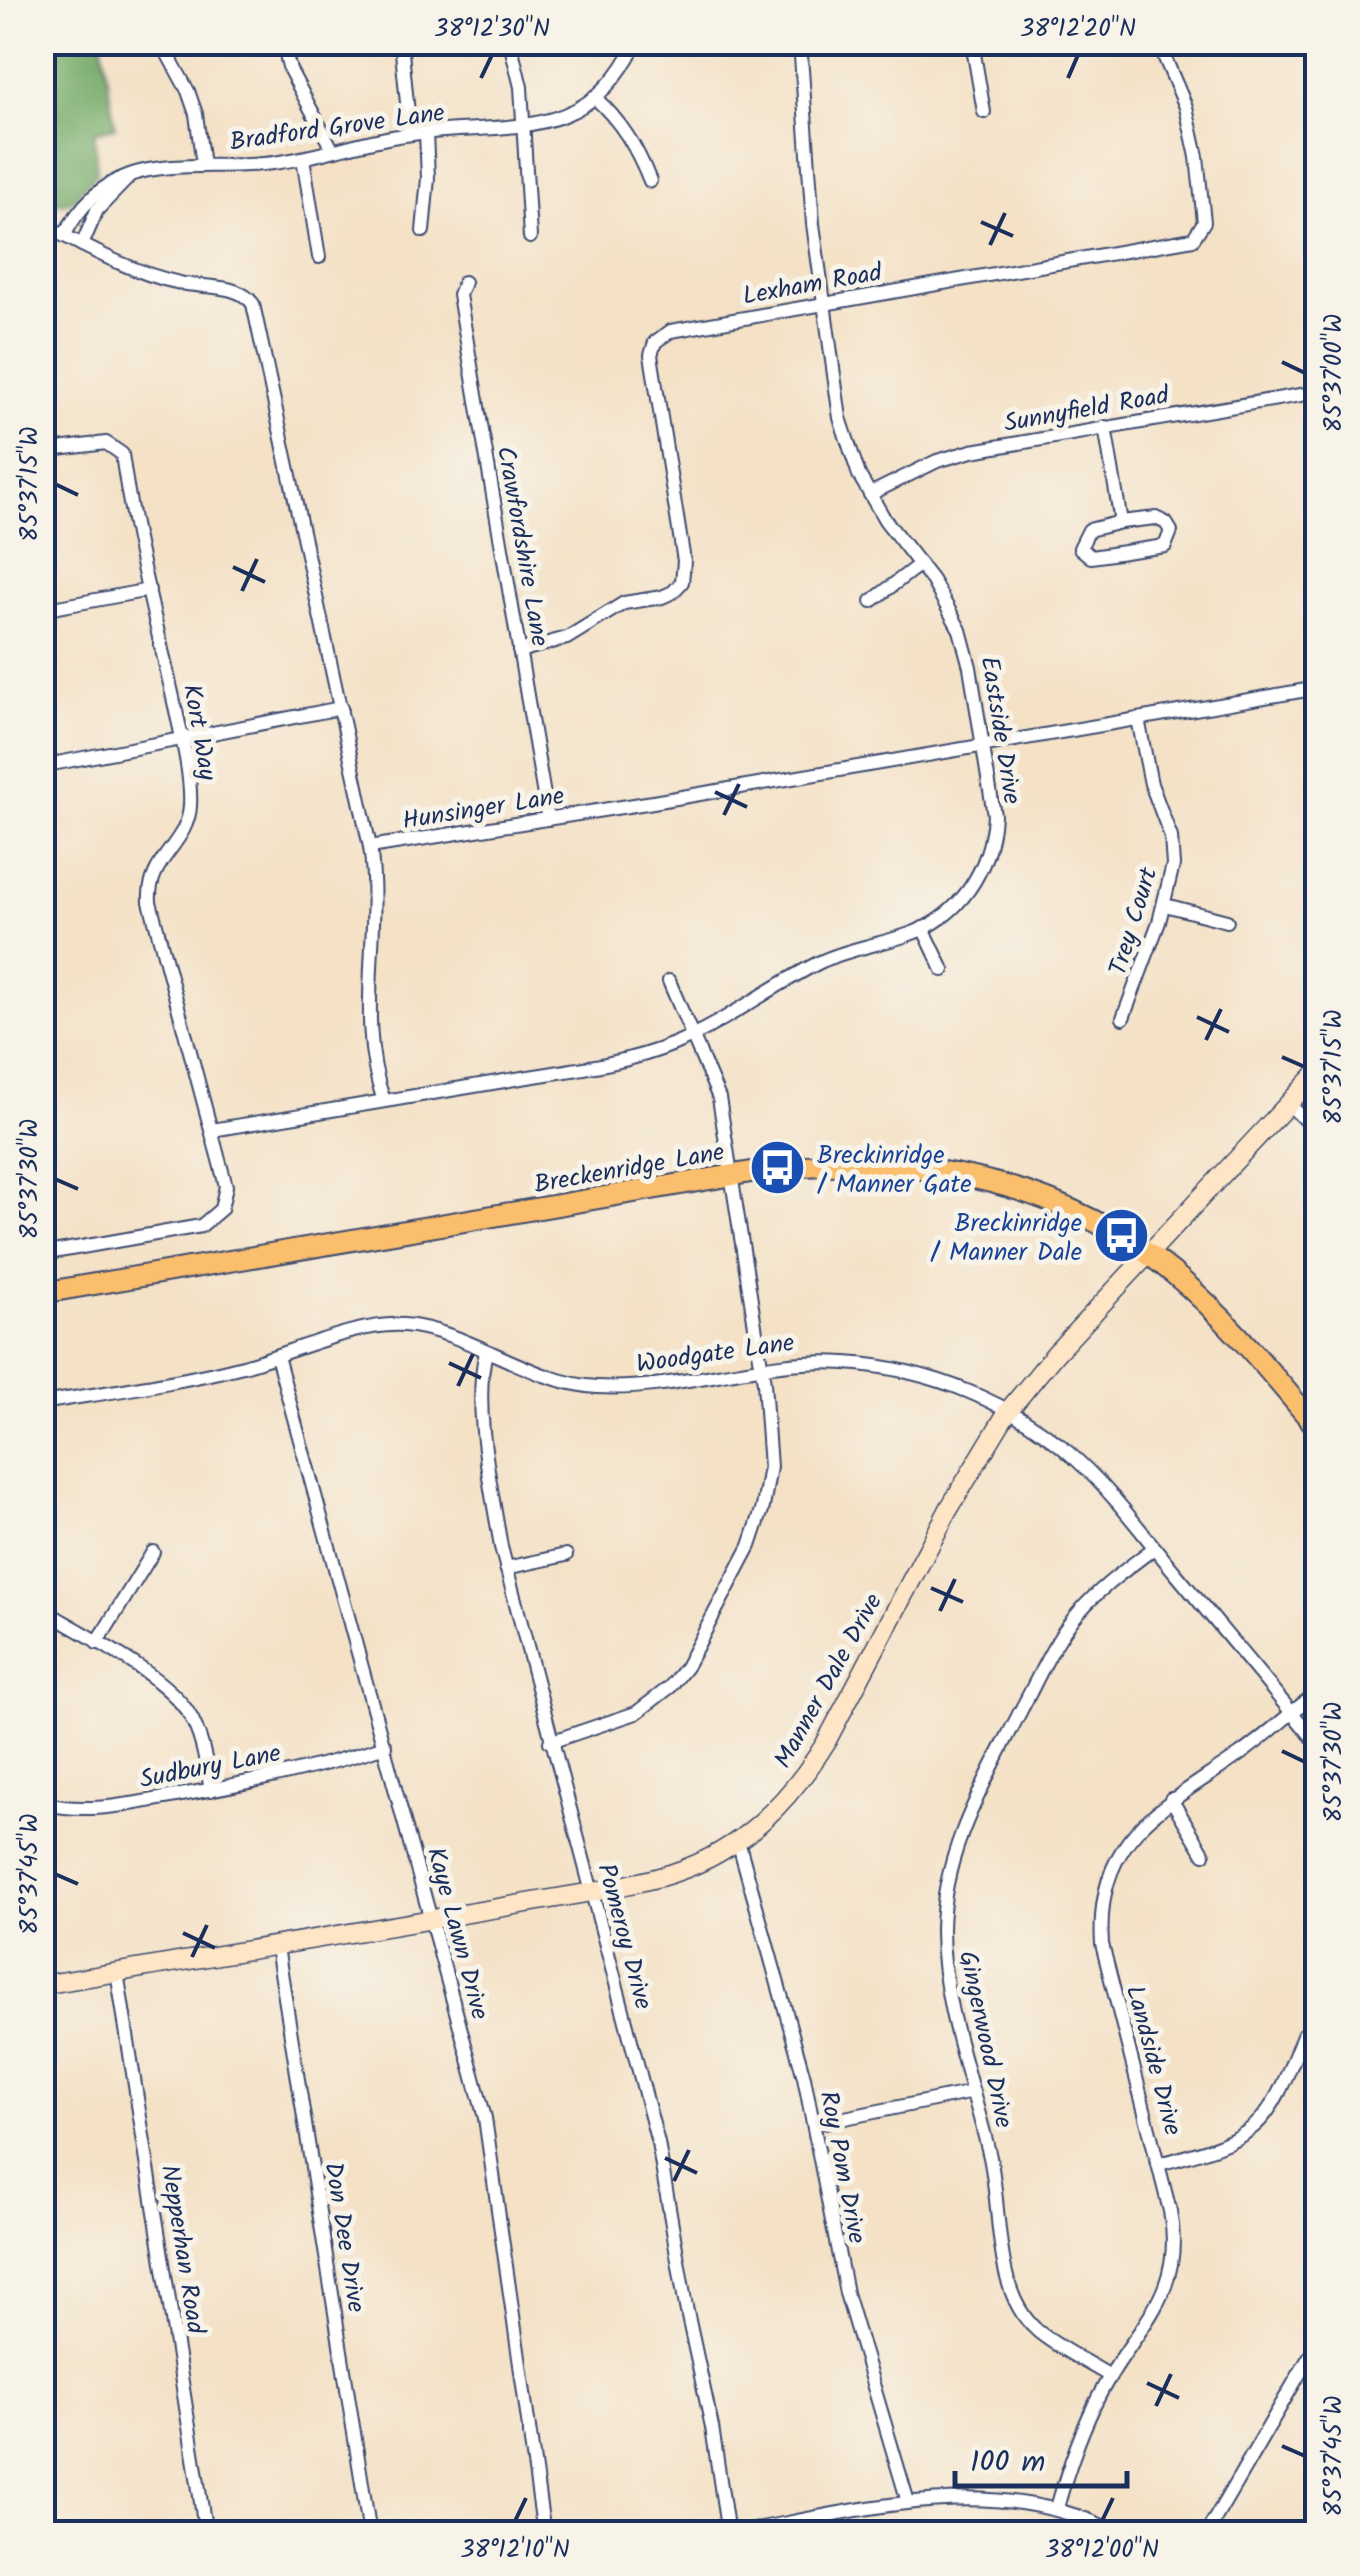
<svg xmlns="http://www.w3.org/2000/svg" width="1360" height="2576" font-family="Kalam,sans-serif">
<rect width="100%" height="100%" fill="#f7f3e8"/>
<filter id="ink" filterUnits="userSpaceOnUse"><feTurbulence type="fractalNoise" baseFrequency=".01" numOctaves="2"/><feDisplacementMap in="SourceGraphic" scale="20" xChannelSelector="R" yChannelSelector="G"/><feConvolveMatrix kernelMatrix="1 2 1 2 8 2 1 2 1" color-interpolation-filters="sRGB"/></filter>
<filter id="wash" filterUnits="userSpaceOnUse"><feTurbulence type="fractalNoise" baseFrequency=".0048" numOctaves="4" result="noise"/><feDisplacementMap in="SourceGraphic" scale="40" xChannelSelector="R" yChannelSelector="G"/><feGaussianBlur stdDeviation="2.25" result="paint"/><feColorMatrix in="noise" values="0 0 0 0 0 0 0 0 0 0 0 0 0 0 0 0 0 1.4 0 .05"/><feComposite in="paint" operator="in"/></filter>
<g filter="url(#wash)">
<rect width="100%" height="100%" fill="#f4e1c6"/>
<polygon fill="#75aa68" stroke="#486c63" stroke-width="2.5" points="42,43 102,43 115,127 94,132 97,173 71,201 43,206"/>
</g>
<g filter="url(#ink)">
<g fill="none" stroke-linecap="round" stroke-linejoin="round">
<defs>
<g id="street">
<polyline points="161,42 188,91 196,114 203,165"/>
<polyline points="288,42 287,59 290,70 332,149"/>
<polyline points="401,42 410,134"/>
<polyline points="510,42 521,87 530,237"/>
<polyline points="972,42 984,112"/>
<path d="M 594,97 C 621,121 637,148 650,181"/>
<polyline points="303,158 319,257"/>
<path d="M 42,224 C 86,247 132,273 180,283 C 203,288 238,283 253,304 L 370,847 C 383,931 354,1019 384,1101"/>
<polyline points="423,231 428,178 426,133"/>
<path d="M 64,236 C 109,148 183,171 264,164 C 309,160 353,143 398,136 C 493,119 586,151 636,42"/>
<polyline points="82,245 97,210 127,179"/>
<polyline points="464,282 459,295 548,819"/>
<polyline points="1105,427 1121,522"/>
<path d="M 42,451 L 106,443 L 122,454 C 133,534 154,614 172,693 C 179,726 192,773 190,806 C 188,844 147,859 150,902 L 226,1186 L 221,1209 L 201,1226 L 42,1254"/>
<polyline points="870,494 937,461 972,451 1318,392"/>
<polygon points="1156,518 1166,523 1171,531 1165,546 1091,557 1080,548 1089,530 1121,522"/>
<polyline points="872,601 920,564"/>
<polyline points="42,610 149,590"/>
<polyline points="519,651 567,638 624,603 662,597 673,592 682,582 684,561 651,355 655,342 671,331 1193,239 1204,222 1197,157 1186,107 1158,42"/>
<polyline points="42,766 341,708"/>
<polyline points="370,847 653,802 1318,688"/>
<polyline points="1165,905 1227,921"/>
<polyline points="923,928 943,970"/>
<polyline points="1123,1018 1159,922 1173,865 1171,837 1151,784 1138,719"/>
<polyline points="1288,1103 1318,1133"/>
<path d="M 212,1130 C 310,1114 407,1097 504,1081 C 560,1071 621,1066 674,1044 C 726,1022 770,987 820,962 C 847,949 878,945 907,935 C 960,918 991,869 994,815 L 970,667 L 960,630 L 932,580 L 885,520 L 859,475 L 840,418 L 813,224 L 800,42"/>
<path d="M 486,1352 C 472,1407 492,1490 501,1547 L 658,2143 L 686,2307 L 712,2427 L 728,2534"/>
<polyline points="277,1356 485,2118 544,2534"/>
<path d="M 42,1403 C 109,1392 178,1383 243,1366 C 288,1354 360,1321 404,1325 C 468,1330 530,1383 597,1387 C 678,1392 760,1357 845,1363 C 929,1368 1016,1403 1078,1461 C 1115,1495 1145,1537 1177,1575 C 1224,1631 1271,1688 1318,1744"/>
<polyline points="506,1568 566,1555"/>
<path d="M 42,1609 C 83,1634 166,1675 189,1714 C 203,1737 206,1764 211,1790"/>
<polyline points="97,1643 153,1552"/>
<polyline points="550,1742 636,1713 670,1687 686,1667 750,1546 763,1507 770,1467 764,1383 719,1098 669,981"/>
<polyline points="1171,1799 1204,1854"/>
<path d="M 42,1803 C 89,1815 135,1803 181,1795 C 249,1783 319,1768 385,1746"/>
<polyline points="738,1841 804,2077 846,2293 908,2502"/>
<polyline points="277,1947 370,2534"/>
<polyline points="117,1972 206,2534"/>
<polyline points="815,2124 973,2092"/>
<path d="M 1159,2164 C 1259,2137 1266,2132 1303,2035"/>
<path d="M 1110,2376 C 1087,2362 1060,2349 1039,2332 C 991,2293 1003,2208 989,2153 C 972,2081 942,2005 942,1930 C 943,1849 986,1780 1021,1710 C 1039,1677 1054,1640 1079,1612 C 1101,1587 1128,1568 1154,1548"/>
<path d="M 1057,2508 C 1068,2468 1081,2430 1101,2392 C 1136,2326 1186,2294 1170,2211 L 1102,1944 C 1095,1835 1163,1808 1239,1755 C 1266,1736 1291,1712 1318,1692"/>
<polyline points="42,2516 45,2534"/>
<path d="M 730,2534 C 859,2511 995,2469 1119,2534"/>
<polyline points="1206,2534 1318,2342"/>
</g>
<path id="secondary" d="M 42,1985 L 604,1890 C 627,1884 650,1881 673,1873 C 741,1851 788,1803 825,1744 L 950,1507 L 1008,1411 L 1055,1354 L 1318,1072"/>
<path id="primary" d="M 42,1293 L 757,1171 C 903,1151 1057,1177 1173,1273 C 1228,1319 1272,1374 1318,1429"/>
</defs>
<use href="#street" stroke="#3c4a6e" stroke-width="16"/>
<use href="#secondary" stroke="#3c4a6e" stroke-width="21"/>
<use href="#primary" stroke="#3c4a6e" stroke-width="24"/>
<use href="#street" stroke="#fff" stroke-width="12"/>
<use href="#secondary" stroke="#fde5c5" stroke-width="18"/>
<use href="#primary" stroke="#fabe6d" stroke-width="20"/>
</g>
</g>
<path fill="none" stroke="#1b2f5e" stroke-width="4" d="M 481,78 L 492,55M 1068,78 L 1078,55M 981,222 L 1013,236M 990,245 L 1005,213M 1282,362 L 1305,373M 55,484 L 78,495M 233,567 L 265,582M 242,591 L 257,559M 715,792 L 747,807M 724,815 L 739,784M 1197,1017 L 1229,1032M 1206,1040 L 1221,1009M 1282,1057 L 1305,1067M 55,1179 L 78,1189M 449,1363 L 481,1378M 458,1386 L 473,1354M 931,1588 L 963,1602M 940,1611 L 955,1579M 1282,1751 L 1305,1762M 55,1874 L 78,1884M 183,1933 L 215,1948M 192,1957 L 207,1925M 665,2158 L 697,2173M 674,2181 L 689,2150M 1147,2383 L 1179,2398M 1156,2406 L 1171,2374M 1282,2446 L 1305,2456M 515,2521 L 526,2498M 1102,2521 L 1113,2498"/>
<defs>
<symbol id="bus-disc" viewBox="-11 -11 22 22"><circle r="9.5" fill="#1a4fb4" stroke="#f7f3e8"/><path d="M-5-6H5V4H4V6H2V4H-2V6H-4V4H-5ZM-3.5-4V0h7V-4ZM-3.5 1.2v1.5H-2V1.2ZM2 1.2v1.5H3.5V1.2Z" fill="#fff"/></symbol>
</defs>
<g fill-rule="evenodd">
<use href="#bus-disc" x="746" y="1136" width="63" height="63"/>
<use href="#bus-disc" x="1090" y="1204" width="63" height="63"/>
</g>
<g text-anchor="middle" stroke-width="10" stroke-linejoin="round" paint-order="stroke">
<g font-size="25" fill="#1b2f5e" stroke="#f7f3e8">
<text transform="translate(337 126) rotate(-8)" y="9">Bradford Grove Lane</text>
<text transform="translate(812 283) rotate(-10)" y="9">Lexham Road</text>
<text transform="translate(1086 408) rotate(-10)" y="9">Sunnyfield Road</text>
<text transform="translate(524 546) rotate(80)" y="9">Crawfordshire Lane</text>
<text transform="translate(1002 730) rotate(81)" y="9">Eastside Drive</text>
<text transform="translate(201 732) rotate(80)" y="9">Kort Way</text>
<text transform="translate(483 807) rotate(-9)" y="9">Hunsinger Lane</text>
<text transform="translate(1132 921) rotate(-73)" y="9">Trey Court</text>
<text transform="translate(629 1167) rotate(-10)" y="9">Breckenridge Lane</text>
<text transform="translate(715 1352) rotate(-8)" y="9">Woodgate Lane</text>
<text transform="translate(827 1680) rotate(-61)" y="9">Manner Dale Drive</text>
<text transform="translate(210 1765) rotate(-11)" y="9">Sudbury Lane</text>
<text transform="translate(459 1933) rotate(75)" y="9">Kaye Lawn Drive</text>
<text transform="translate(626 1936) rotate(75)" y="9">Pomeroy Drive</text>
<text transform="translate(987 2039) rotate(78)" y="9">Gingerwood Drive</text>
<text transform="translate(1155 2060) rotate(75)" y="9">Landside Drive</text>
<text transform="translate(844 2167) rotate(79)" y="9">Roy Pom Drive</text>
<text transform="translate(346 2237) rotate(81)" y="9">Don Dee Drive</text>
<text transform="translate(184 2249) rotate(81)" y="9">Nepperhan Road</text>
</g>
<g font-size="25" fill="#164399" stroke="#f7f3e8" text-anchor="start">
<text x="817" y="1163">Breckinridge<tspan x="817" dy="29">/ Manner Gate</tspan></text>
<text x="1082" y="1231" text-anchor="end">Breckinridge<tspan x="1082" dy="29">/ Manner Dale</tspan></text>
</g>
</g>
<rect width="1360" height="2576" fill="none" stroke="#f7f3e8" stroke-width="110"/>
<path d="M955 2471v15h172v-15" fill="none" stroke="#1b2f5e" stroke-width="5"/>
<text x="970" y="2471" font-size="30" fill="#1b2f5e" stroke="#f7f3e8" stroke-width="8" paint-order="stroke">100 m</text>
<rect x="55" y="55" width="1250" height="2466" fill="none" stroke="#1b2f5e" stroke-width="4"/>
<g font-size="25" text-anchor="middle" fill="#1b2f5e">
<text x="492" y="36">38°12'30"N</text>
<text x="1078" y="36">38°12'20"N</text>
<text transform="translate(1332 373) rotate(-90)" y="9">85°37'00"W</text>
<text transform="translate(28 484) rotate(-90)" y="9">85°37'15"W</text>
<text transform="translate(1332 1067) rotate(-90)" y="9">85°37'15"W</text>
<text transform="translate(28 1179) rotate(-90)" y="9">85°37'30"W</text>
<text transform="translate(1332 1762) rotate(-90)" y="9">85°37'30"W</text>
<text transform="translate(28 1874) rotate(-90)" y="9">85°37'45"W</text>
<text transform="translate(1332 2456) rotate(-90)" y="9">85°37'45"W</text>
<text x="515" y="2557">38°12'10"N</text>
<text x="1102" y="2557">38°12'00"N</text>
</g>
</svg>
